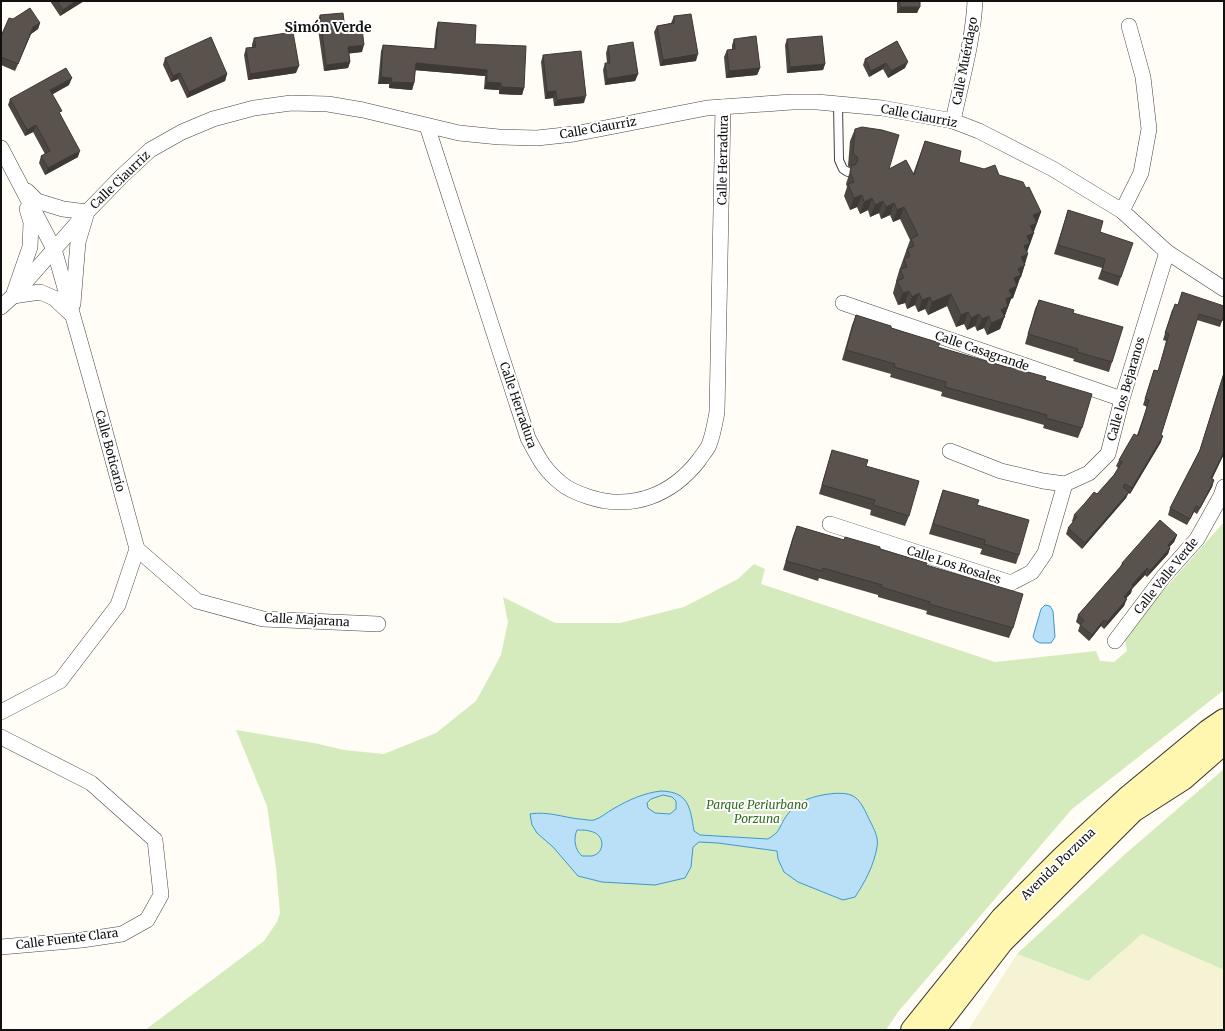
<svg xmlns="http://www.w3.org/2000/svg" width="1225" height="1031" font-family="Merriweather,serif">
<rect width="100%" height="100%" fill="#fffdf5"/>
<polygon fill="#f6f3d4" points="1142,934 1224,970 1224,1030 968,1030 1017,954 1088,981"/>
<g fill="#d5ebbd">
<polygon points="1224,522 1224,690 1072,809 898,1012 886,1030 145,1030 264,941 277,922 280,913 276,868 267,806 236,730 319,744 344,750 384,754 436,733 476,701 501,655 508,622 503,597 555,623 620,623 684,607 738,579 754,564 765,569 761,584 995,662 1096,651 1100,661 1114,662 1127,651 1124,635"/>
<polygon points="1224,769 1224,970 1142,934 1088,981 1017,954 1124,855"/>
</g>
<g fill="#b9e0f7" stroke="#3f96cf" fill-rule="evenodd">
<polygon points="1045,605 1050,606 1053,611 1055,637 1051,643 1040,643 1036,641 1033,637 1034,633 1041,609"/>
<path d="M 661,791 C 689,792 690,807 694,831 L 700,835 L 768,839 C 781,831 778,829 785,818 C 791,809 798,803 808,799 C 818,795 843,790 853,796 C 861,800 866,813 870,821 C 874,829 879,838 877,847 C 874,865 865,882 855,897 L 843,900 L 798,882 L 784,872 L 778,859 L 777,851 L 718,843 L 699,842 L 693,847 L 691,867 L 685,878 L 655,885 L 602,882 L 578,876 L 553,847 L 537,833 L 532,825 L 530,814 C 547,811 562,817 579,819 C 584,819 590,821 594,820 C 601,818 607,812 613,809 C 628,800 644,793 661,791 ZM 663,795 L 672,797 L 676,801 L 676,809 L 670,814 L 655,813 L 648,808 L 647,803 L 651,799 ZM 577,830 C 583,830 588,830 593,832 C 605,836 605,853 592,856 C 589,856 585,856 582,856 C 575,850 573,839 577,830 Z"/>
</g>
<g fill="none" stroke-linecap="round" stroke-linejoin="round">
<defs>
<polyline id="lane" points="838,105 839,160 843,169 848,172"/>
<g id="street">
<path d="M 953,121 C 961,82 973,42 975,1"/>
<path d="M 427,126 L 528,438 C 538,457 544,470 562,484 C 569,490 580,494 589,497 C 632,511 672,495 699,460 C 702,455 707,450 709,445 C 713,435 715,423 717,412 L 723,107"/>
<polyline points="1,148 54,249 96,398 137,549 118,605 60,681 1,712"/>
<polyline points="27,191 37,201 63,209 87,212 78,242 73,304"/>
<polyline points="27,209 31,222 30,247 13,296 40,292 54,298 72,315"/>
<polyline points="1122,211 1141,173 1149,129 1143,77 1129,26"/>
<polyline points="843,303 1122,399"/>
<polyline points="1,307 13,296 87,212 122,176 150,150 182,132 213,119 254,108 291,103 328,104 363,110 459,133 499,137 537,138 574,134 707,108 792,102 817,102 882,108 953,121 979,131 1053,169 1122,211 1167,252 1224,289"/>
<polyline points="950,451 1001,471 1043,481 1065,484 1089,473 1108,454 1122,399 1167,252"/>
<polyline points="830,524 1011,583 1032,572 1045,553 1065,484"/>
<polyline points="137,549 197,601 263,619 378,624"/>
<polyline points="1115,641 1164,576 1197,539 1221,496 1224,487"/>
<polyline points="1,737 91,783 155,840 161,895 147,920 122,934 82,940 1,947"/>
</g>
<g id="secondary">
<polyline points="912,1030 1002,918 1063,857 1127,798 1208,731 1224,720"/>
<polyline points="934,1030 1002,942 1133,811 1183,779 1224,743"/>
</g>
</defs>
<use href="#lane" stroke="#444" stroke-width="10"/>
<use href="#street" stroke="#444" stroke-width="16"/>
<use href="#secondary" stroke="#333" stroke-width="24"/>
<use href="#lane" stroke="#fff" stroke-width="8"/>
<use href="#street" stroke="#fff" stroke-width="15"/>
<use href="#secondary" stroke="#fff6b0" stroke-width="22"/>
</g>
<g fill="#4d4742">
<polygon points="50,1 84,1 60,16"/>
<polygon points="897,1 920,1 917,13 897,13"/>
<polygon points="320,15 345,30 362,52 349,53 350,62 348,68 324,71 317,22"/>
<polygon points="674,16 696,61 660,66 654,32 657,26 671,23"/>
<polygon points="13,19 40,23 38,29 31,34 15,71 1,65 1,36"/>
<polygon points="438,22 475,44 524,88 522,95 499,94 499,90 484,89 485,76 415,70 414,83 412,90 389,88 389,84 378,84 381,51 383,45 434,49 436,29"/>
<polygon points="254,38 296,73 248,80 244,55 246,48 252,48 252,44"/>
<polygon points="734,39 760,68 757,75 726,78 724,57 727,50 732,50 732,45"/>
<polygon points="787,39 825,64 823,70 787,73 785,45"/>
<polygon points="897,41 905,68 888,78 883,69 869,77 863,65 865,59"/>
<polygon points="608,46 638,74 635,81 605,85 603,70 605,63 607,63 606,53"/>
<polygon points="543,55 584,103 554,106 553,98 545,99 541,62"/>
<polygon points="165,58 227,74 225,81 187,98 178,79 171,82 163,65"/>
<polygon points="69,85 52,94 78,157 45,175 39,163 41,156 45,154 33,132 25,136 8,105 10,99"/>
<polygon points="855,129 889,169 913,174 925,141 959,162 999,175 1026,188 1041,212 1027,251 1025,264 1021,277 1020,278 1013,298 1011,299 1000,329 987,335 984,328 977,331 975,326 967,330 964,324 956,327 947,306 928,315 925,309 918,312 915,305 907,309 905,303 898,305 893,293 896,282 896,281 899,271 910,240 900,219 893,222 890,215 881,219 879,213 870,217 868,210 860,214 857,207 850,210 844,196 847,187 846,184 851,168 848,166 850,141"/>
<polygon points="1068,210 1100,232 1121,277 1118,286 1098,279 1102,268 1054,254"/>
<polygon points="1039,300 1073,313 1112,362 1109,372 1073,361 1074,359 1025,344 1035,309"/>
<polygon points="1178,305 1224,315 1220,327 1197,320 1161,435 1161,442 1130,494 1128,493 1126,498 1082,549 1066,534 1068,528 1073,522 1072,521 1074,515 1097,494 1114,475 1118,468 1116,466 1119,460 1137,435 1147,407 1143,405 1154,370 1158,371 1166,341 1163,340 1172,310"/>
<polygon points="856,315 891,328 938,347 1045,380 1082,428 1078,438 1043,428 1044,425 941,396 942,392 890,377 891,374 842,360 852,325"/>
<polygon points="1224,372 1224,454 1212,479 1214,480 1212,487 1197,514 1194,512 1187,525 1168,515 1170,508 1199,452"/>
<polygon points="832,450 866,466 909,516 905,526 870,515 871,510 819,494 829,460"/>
<polygon points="943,490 1019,555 1016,564 980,554 982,549 929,534 940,499"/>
<polygon points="797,526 844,540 880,549 926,565 1013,628 1009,638 926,614 927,611 878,597 878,595 819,578 818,581 783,570 793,536"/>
<polygon points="1177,535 1174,542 1169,547 1170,548 1168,554 1147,577 1145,575 1132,589 1131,593 1126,598 1124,606 1104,629 1101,626 1089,641 1078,631 1080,625 1076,622 1078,615 1120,567 1122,563"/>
</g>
<g fill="#3f3936">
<polygon points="76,1 84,1 60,16 63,10"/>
<polygon points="900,7 920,7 917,13 897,13"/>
<polygon points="40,23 38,29 31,34 15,71 33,27"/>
<polygon points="364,45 362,52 346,54 348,47"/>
<polygon points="698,54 696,61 660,66 663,60"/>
<polygon points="350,62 348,68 324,71 326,65"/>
<polygon points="908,62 905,68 888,78 891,71"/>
<polygon points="416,63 487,70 485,76 413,70"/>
<polygon points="886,63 883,69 869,77 871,71"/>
<polygon points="825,64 823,70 787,73 790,67"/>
<polygon points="299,66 296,73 248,80 250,74"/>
<polygon points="760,68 757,75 726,78 729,71"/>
<polygon points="180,73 178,79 171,82 173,76"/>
<polygon points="227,74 225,81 187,98 189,92"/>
<polygon points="638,74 635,81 605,85 607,79"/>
<polygon points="381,77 392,78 389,84 378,84"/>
<polygon points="72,78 69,85 48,97 50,90"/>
<polygon points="391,82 414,83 412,90 389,88"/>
<polygon points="487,82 501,83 499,90 484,89"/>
<polygon points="501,87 524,88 522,95 499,94"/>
<polygon points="556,91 553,98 545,99 547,92"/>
<polygon points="586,96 584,103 554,106 557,100"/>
<polygon points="36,125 33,132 25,136 27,130"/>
<polygon points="80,151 78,157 45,175 48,168"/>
<polygon points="862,195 857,207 850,210 854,198"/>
<polygon points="872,198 868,210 860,214 864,202"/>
<polygon points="883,201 879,213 870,217 875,205"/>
<polygon points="894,203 890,215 881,219 886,207"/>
<polygon points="904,207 900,219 893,222 897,210"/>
<polygon points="1041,212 1033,233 1034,233 1026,255 1023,248 1033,215"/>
<polygon points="1028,254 1021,277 1020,278 1013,298 1011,299 1000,329 987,335 991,323 1021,257"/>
<polygon points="909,291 905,303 898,305 903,293"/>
<polygon points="919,293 915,305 907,309 912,297"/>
<polygon points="951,294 947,306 928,315 932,302"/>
<polygon points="930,297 925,309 918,312 922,300"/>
<polygon points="968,312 964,324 956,327 961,315"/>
<polygon points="979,314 975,326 967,330 971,318"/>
<polygon points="989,316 984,328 977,331 982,319"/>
<polygon points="1163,436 1161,442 1130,494 1132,488"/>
<polygon points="1224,452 1224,454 1209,485 1211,478"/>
<polygon points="1214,480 1212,487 1197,514"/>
<polygon points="1129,492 1126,498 1082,549 1085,543"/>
<polygon points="1196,506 1194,512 1187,525 1190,519"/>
<polygon points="1177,535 1174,542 1165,552 1168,545"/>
<polygon points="1170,548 1168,554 1147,577 1150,571"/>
<polygon points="1147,568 1145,575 1132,589 1131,593 1122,603 1124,597 1132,585"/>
<polygon points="1127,599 1124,606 1104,629 1107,622"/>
<polygon points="1104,620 1101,626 1089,641 1092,635"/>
</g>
<g fill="#5a524d" stroke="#3f3936">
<polygon points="57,1 76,1 63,10"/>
<polygon points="899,1 920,1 920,7 900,7"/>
<polygon points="30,8 40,23 33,27 18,64 1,57 1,36 9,18 13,19"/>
<polygon points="343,13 345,30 362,28 364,45 348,47 350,62 326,65 320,15"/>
<polygon points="691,14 698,54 663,60 657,26 674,23 674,16"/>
<polygon points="438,22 476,25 475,44 526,46 524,88 501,87 501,83 487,82 487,70 416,63 414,83 391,82 392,78 381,77 383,45 436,49"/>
<polygon points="293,32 299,66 250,74 246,48 256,47 254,38"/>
<polygon points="756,36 760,68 729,71 727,50 735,49 734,39"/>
<polygon points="822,36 825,64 790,67 787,39"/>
<polygon points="211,37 227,74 189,92 180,73 173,76 165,58"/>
<polygon points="897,41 908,62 891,71 886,63 871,71 865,59"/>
<polygon points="633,42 638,74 607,79 605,63 610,63 608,46"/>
<polygon points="581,51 586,96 557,100 556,91 547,92 543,55"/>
<polygon points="66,68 72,78 50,90 62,111 59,112 80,151 48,168 41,156 50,151 36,125 27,130 10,99"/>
<polygon points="862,127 882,130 899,135 889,169 906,160 914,175 925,141 961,151 959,162 984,169 995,165 999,175 1023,182 1026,188 1029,187 1041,212 1033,215 1037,223 1030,226 1034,233 1027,236 1030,243 1024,246 1028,254 1021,257 1025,265 1018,269 1021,275 1014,278 1017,286 1009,290 1012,296 1006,299 1008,306 1001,310 1005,317 991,323 989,316 982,319 979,314 971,318 968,312 961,315 951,294 932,302 930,297 922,300 919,293 912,297 909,291 903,293 897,281 904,278 900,269 907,267 904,259 910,256 907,249 914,246 911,239 918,235 904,207 897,210 894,203 886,207 883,201 875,205 872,198 864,202 862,195 854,198 848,184 854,182 850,171 852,165 855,165 858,160 857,157 853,154 855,129"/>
<polygon points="1068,210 1103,221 1100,232 1133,243 1121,277 1102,271 1105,259 1058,245"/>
<polygon points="1182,292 1224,306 1224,315 1222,321 1199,314 1161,435 1163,436 1132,488 1125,484 1123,487 1129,492 1085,543 1068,528 1077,517 1074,515 1085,503 1094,492 1097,494 1114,475 1122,462 1119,460 1127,446 1134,434 1138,436 1149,400 1145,399 1154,370 1158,371 1169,334 1165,333 1175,304 1178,305"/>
<polygon points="1039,300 1074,310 1073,313 1123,327 1112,362 1077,352 1078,349 1028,334"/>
<polygon points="856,315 891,326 891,328 940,343 938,347 1010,368 1010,367 1046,377 1045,380 1092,394 1082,428 1046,418 1047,415 945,387 946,382 894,367 895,364 846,350"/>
<polygon points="1224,373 1224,452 1211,478 1214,480 1200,508 1196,506 1190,519 1170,508 1200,450"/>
<polygon points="832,450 868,460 866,466 919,481 909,516 873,505 875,500 822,485"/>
<polygon points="943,490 979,500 977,505 1029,520 1019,555 984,544 985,540 933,524"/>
<polygon points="1160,520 1177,535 1168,545 1170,548 1150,571 1147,568 1132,585 1133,586 1124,597 1127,599 1107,622 1104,620 1092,635 1080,625 1084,620 1078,615 1123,564 1122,563"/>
<polygon points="797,526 844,540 845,537 880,547 880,549 927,563 926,565 1023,594 1013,628 929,604 930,602 881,587 882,585 823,568 822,571 786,561"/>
</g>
<g text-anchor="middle" stroke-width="4" stroke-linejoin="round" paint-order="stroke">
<g font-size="12" fill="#111" stroke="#fff">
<text transform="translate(965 61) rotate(-79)" y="4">Calle Muérdago</text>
<text transform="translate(919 116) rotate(11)" y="4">Calle Ciaurriz</text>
<text transform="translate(598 128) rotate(-10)" y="4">Calle Ciaurriz</text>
<text transform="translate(723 160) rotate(-89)" y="4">Calle Herradura</text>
<text transform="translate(120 180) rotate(-44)" y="4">Calle Ciaurriz</text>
<text transform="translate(982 351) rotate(19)" y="4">Calle Casagrande</text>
<text transform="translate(1126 389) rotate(-74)" y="4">Calle los Bejaranos</text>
<text transform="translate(518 405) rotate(71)" y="4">Calle Herradura</text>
<text transform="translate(110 451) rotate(75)" y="4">Calle Boticario</text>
<text transform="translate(954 565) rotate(18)" y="4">Calle Los Rosales</text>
<text transform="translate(1166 576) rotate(-51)" y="4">Calle Valle Verde</text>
<text transform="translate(307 620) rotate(3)" y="4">Calle Majarana</text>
<text transform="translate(1058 864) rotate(-44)" y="4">Avenida Porzuna</text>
<text transform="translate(67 939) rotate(-7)" y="4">Calle Fuente Clara</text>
</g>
<g font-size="12" font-style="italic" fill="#2f6b1f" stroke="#fff">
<text x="757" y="809">Parque Periurbano<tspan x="757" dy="14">Porzuna</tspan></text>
</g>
<g font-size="14" font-weight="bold" fill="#111" stroke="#fff">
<text x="328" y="32">Simón Verde</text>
</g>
</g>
<rect width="1225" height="1031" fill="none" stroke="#111111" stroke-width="4"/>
</svg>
